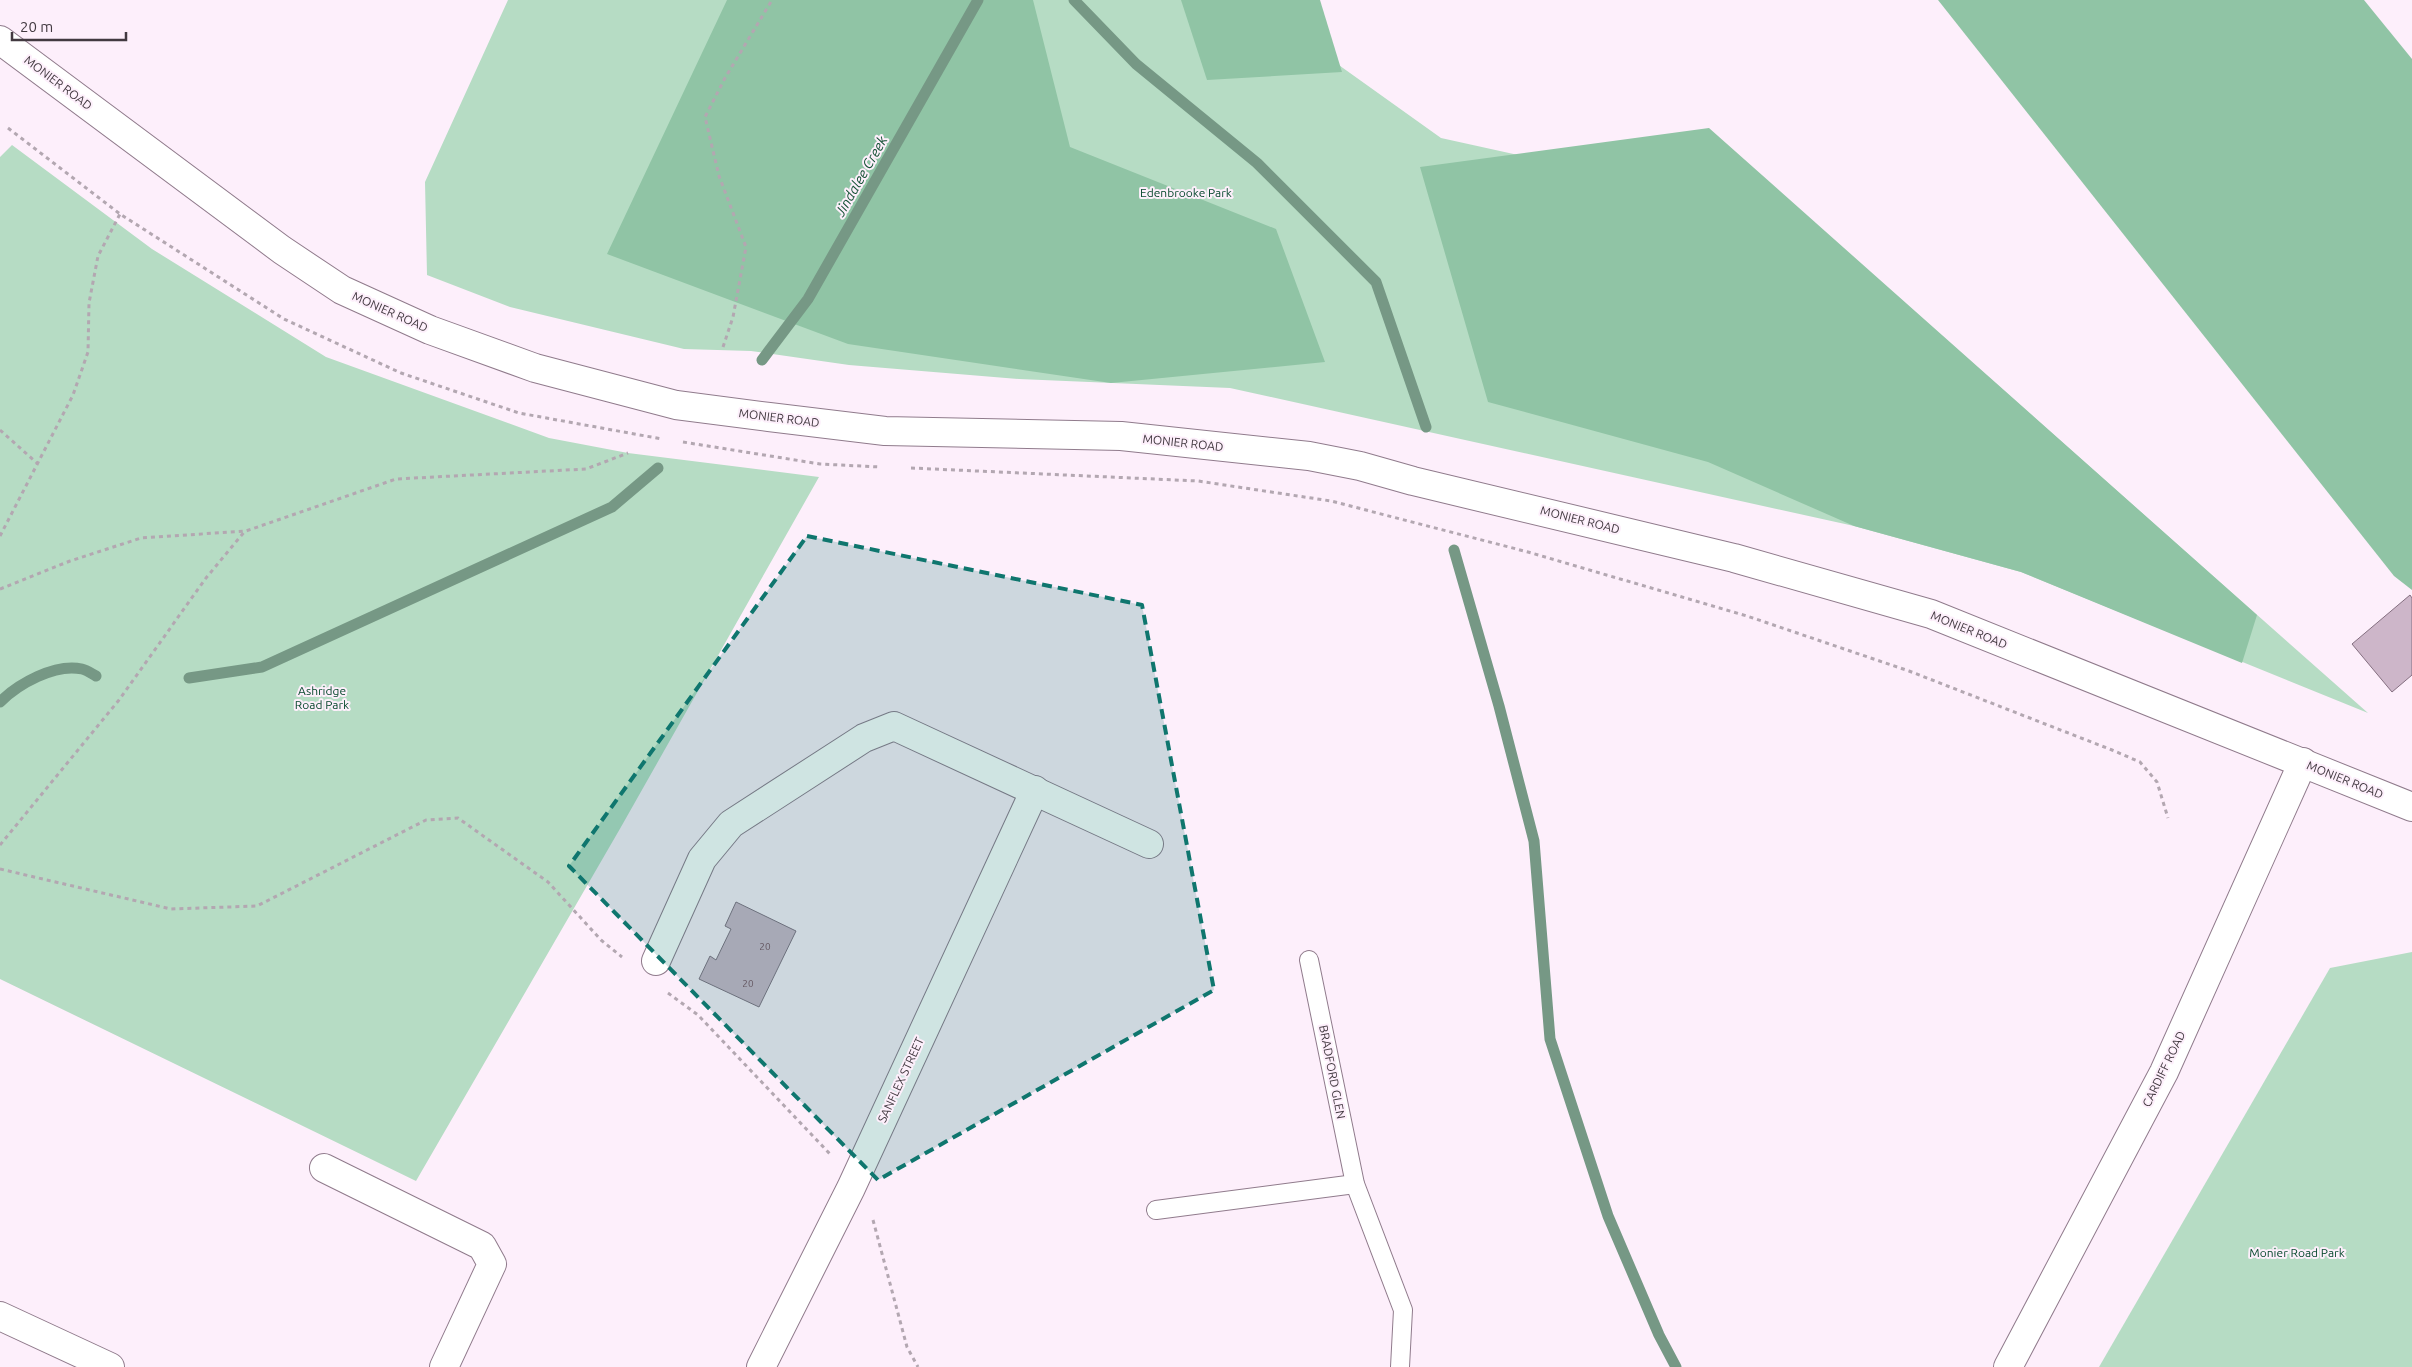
<svg xmlns="http://www.w3.org/2000/svg" width="2412" height="1367" font-family="Ubuntu,sans-serif">
<rect width="100%" height="100%" fill="#fdeffb"/>
<g fill="#b6dcc4">
<polygon points="508,0 1275,0 1315,48 1441,138 1555,163 1731,149 2368,713 2021,572 1854,526 1230,388 1019,379 849,365 751,351 684,349 510,307 427,275 425,182"/>
<polygon points="12,145 152,249 326,357 549,438 628,453 819,477 621,827 416,1181 0,979 0,157"/>
<polygon points="2412,952 2412,1367 2099,1367 2330,968"/>
</g>
<g fill="#90c4a5">
<polygon points="727,0 1033,0 1070,147 1276,229 1325,362 1111,383 848,344 607,254"/>
<polygon points="1181,0 1320,0 1342,72 1207,80"/>
<polygon points="1938,0 2364,0 2412,59 2412,590 2394,576"/>
<polygon points="1709,128 2257,615 2242,663 2021,572 1854,526 1708,462 1488,402 1420,167"/>
</g>
<g fill="none" stroke-linecap="round" stroke-linejoin="round">
<g stroke="#769885" stroke-width="11">
<polyline points="1074,0 1136,64 1257,163 1376,282 1426,427"/>
<polyline points="762,360 808,299 978,0"/>
<polyline points="1454,550 1499,706 1534,841 1550,1039 1608,1216 1659,1335 1676,1367"/>
<polyline points="189,678 262,667 612,507 658,468"/>
<path d="M 0,702 C 18,684 55,663 82,669 C 87,670 92,674 96,676"/>
</g>
</g>
<g fill="#cdb6c9" stroke="#846f80">
<polygon points="2410,595 2412,598 2412,675 2392,692 2352,644"/>
<polygon points="736,902 796,931 759,1007 699,979 710,956 716,960 731,929 725,926"/>
</g>
<g fill="none" stroke-linecap="round" stroke-linejoin="round">
<defs>
<g id="service">
<polyline points="1309,960 1355,1184 1403,1310 1400,1367"/>
<polyline points="1156,1210 1355,1184"/>
</g>
<g id="minor">
<polyline points="656,961 702,859 731,824 864,738 894,726 1149,844"/>
<polyline points="324,1168 482,1246 492,1264 444,1367"/>
<polyline points="0,1316 110,1367"/>
<polyline points="761,1367 851,1188 1035,790"/>
</g>
<g id="secondary">
<polyline points="0,40 282,250 342,290 430,330 535,368 676,405 769,417 885,431 1121,436 1309,456 1360,466 1413,481 1734,558 1931,614 2412,807"/>
<polyline points="2008,1367 2164,1072 2303,762"/>
</g>
</defs>
<use href="#service" stroke="#907b8c" stroke-width="20"/>
<use href="#minor" stroke="#907b8c" stroke-width="30"/>
<use href="#secondary" stroke="#907b8c" stroke-width="30"/>
<g stroke="#b3a7b1" stroke-width="3" stroke-dasharray="4 4" stroke-linecap="butt">
<polyline points="8,128 120,214 284,319 401,373 519,413 662,439"/>
<polyline points="723,347 733,317 746,247 719,176 705,117 725,78 772,0"/>
<polyline points="0,430 38,464"/>
<polyline points="683,442 820,464 880,467"/>
<polyline points="911,468 1198,481 1331,501 1528,552 1747,616 1909,671 2112,750 2140,762 2157,782 2168,818"/>
<polyline points="0,536 73,395 88,352 89,303 98,256 120,214"/>
<polyline points="0,589 70,561 141,538 246,531 396,479 586,469 628,453"/>
<polyline points="0,845 119,700 206,578 245,531"/>
<polyline points="0,869 171,909 257,906 426,820 458,818 548,882 601,940 622,957"/>
<polyline points="668,993 698,1015 830,1154"/>
<polyline points="873,1220 907,1347 918,1367"/>
</g>
<use href="#service" stroke="#fff" stroke-width="18"/>
<use href="#minor" stroke="#fff" stroke-width="28"/>
<use href="#secondary" stroke="#fff" stroke-width="28"/>
</g>
<path fill="#0f766e" fill-opacity="0.2" stroke="#0f766e" stroke-width="4" stroke-dasharray="10 6" stroke-linejoin="round" d="M 807,536 L 1142,605 L 1214,990 L 878,1180 L 569,866 Z"/>
<g text-anchor="middle" stroke-width="4" stroke-linejoin="round" paint-order="stroke">
<g font-size="10" fill="#655862">
<text x="765" y="950">20</text>
<text x="748" y="987">20</text>
</g>
<g font-size="12" fill="#423940" stroke="#fdeffb">
<text transform="translate(58 83) rotate(37)" y="4">MONIER ROAD</text>
<text transform="translate(390 312) rotate(24)" y="4">MONIER ROAD</text>
<text transform="translate(779 418) rotate(7)" y="4">MONIER ROAD</text>
<text transform="translate(1183 443) rotate(6)" y="4">MONIER ROAD</text>
<text transform="translate(1580 520) rotate(14)" y="4">MONIER ROAD</text>
<text transform="translate(1969 630) rotate(22)" y="4">MONIER ROAD</text>
<text transform="translate(2345 780) rotate(22)" y="4">MONIER ROAD</text>
<text transform="translate(2164 1069) rotate(-64)" y="4">CARDIFF ROAD</text>
<text transform="translate(1332 1072) rotate(79)" y="4">BRADFORD GLEN</text>
<text transform="translate(901 1080) rotate(-65)" y="4">SANFLEX STREET</text>
</g>
<g font-size="12" fill="#06482c" stroke="#fdeffb">
<text x="1186" y="197">Edenbrooke Park</text>
<text x="322" y="695">Ashridge<tspan x="322" dy="14">Road Park</tspan></text>
<text x="2297" y="1257">Monier Road Park</text>
</g>
<g font-size="14" font-style="italic" fill="#125033" stroke="#fdeffb">
<text transform="translate(861 176) rotate(-60)" y="5">Jindalee Creek</text>
</g>
</g>
<path d="M12 32v8h114v-8" fill="none" stroke="#423940" stroke-width="2.5"/>
<text x="20" y="32" font-size="15" fill="#423940" stroke="#fdeffb" stroke-width="4" paint-order="stroke">20 m</text>
</svg>
